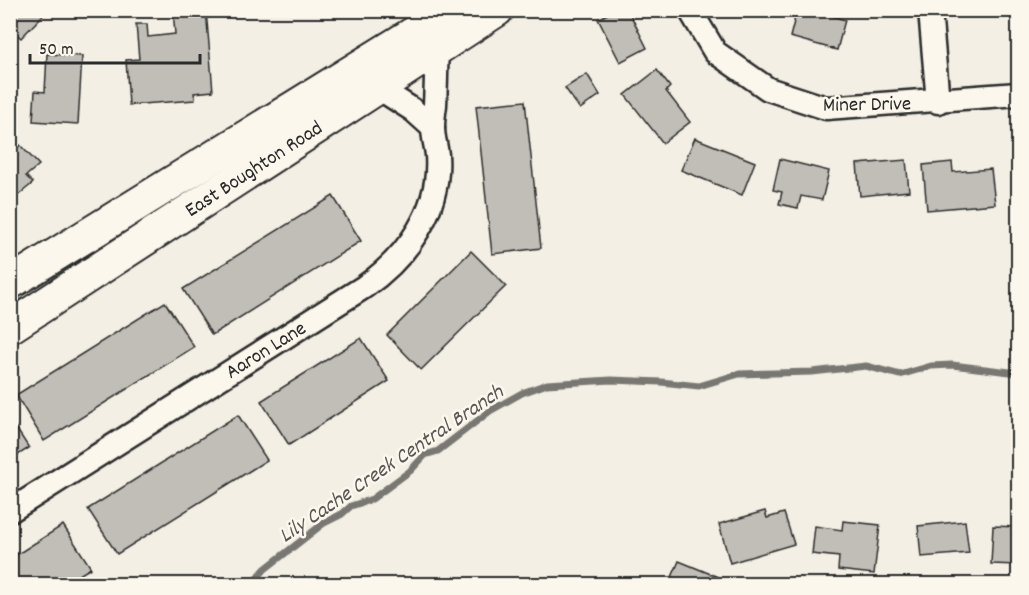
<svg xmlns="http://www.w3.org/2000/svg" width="1029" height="595" font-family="Dekko,sans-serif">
<rect width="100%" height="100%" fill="#f3efe4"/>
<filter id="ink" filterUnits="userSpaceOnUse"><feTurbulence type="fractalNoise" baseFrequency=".0167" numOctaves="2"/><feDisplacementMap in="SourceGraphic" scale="12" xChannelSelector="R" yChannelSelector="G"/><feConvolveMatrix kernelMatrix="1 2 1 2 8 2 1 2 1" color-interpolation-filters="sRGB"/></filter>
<g filter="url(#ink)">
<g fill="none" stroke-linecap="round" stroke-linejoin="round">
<polyline stroke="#787772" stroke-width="7" points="252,584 265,569 324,523 342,514 351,506 372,499 410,471 425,455 438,451 490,411 522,393 547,384 611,380 661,382 699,386 739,374 812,372 866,366 900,375 931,366 952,365 1018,373"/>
</g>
<g fill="#c0beb6" stroke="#2b2b2b" stroke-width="1.5">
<polygon points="10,10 40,10 44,14 21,38 10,28"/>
<polygon points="173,10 206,10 213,91 194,93 195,100 129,105 126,60 139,59 136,24 147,24 148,37 175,34"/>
<polygon points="615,10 628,10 647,48 620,62 598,19"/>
<polygon points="797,10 812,10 845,20 837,50 790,37"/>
<polygon points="47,54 82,56 78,124 33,121 35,91 45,92"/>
<polygon points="657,70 670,87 666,91 690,122 663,143 625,95"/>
<polygon points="587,74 600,95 580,109 565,88"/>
<polygon points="525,101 541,248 492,254 476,106"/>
<polygon points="695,138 755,162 742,195 681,170"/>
<polygon points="20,145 39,165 26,176 33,183 10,202 10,154"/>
<polygon points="1018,151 1018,182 1015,182 1012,152"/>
<polygon points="780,159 829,171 822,200 801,196 798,208 779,204 782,192 773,190"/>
<polygon points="906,160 909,191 860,196 857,164"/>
<polygon points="952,162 953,172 991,169 995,204 927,210 923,165"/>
<polygon points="333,196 361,241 212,335 183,289"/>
<polygon points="471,251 506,286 421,370 387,335"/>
<polygon points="165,302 194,347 44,441 16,395"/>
<polygon points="361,338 389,381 289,445 261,401"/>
<polygon points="238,415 267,460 117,554 88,509"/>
<polygon points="10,419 29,448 10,460"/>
<polygon points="765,511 767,518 784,513 794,544 730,563 719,524"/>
<polygon points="843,521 880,525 874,574 838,570 839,557 812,554 815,526 842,530"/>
<polygon points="965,521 969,553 921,557 918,526"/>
<polygon points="63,525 91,568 64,584 10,584 10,559"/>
<polygon points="993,526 1018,527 1018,565 991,564"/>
<polygon points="679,561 718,577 715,584 669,584"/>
</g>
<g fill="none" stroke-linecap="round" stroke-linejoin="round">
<defs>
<g id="minor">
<polyline points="690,10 715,52 768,89 826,108 1018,94"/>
<polyline points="930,10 938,102"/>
<polyline points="377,87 413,110 433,128"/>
<path d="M 10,511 L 364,287 C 407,257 441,210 437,155 C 436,146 433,137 433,128 C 433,120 434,112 435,105 C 436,86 436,67 437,49"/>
</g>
<g id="secondary">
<polyline points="10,283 451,10"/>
<polyline points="10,327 497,10"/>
</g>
</defs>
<use href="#minor" stroke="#2b2b2b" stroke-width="27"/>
<use href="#secondary" stroke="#2b2b2b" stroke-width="36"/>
<use href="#minor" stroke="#fbf7ec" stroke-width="22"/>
<use href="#secondary" stroke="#fbf7ec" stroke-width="32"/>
</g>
</g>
<g text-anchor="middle" stroke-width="5" stroke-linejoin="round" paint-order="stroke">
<g font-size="21" fill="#2b2b2b" stroke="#fbf7ec">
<text transform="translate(867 103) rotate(-1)" y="7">Miner Drive</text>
<text transform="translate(253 168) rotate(-33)" y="7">East Boughton Road</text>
<text transform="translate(265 349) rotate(-32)" y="7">Aaron Lane</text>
</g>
<g font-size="22" font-style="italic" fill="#585755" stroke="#fbf7ec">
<text transform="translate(390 462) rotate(-34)" y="8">Lily Cache Creek Central Branch</text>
</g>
</g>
<rect width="1029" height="595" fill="none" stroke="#fbf7ec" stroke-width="36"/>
<rect x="18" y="18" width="993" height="559" fill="none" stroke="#2b2b2b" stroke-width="2" filter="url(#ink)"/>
<path d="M30 54v9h170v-9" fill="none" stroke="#2b2b2b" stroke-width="3"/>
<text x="39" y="54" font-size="18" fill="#2b2b2b" stroke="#fbf7ec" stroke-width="4.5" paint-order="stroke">50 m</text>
</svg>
